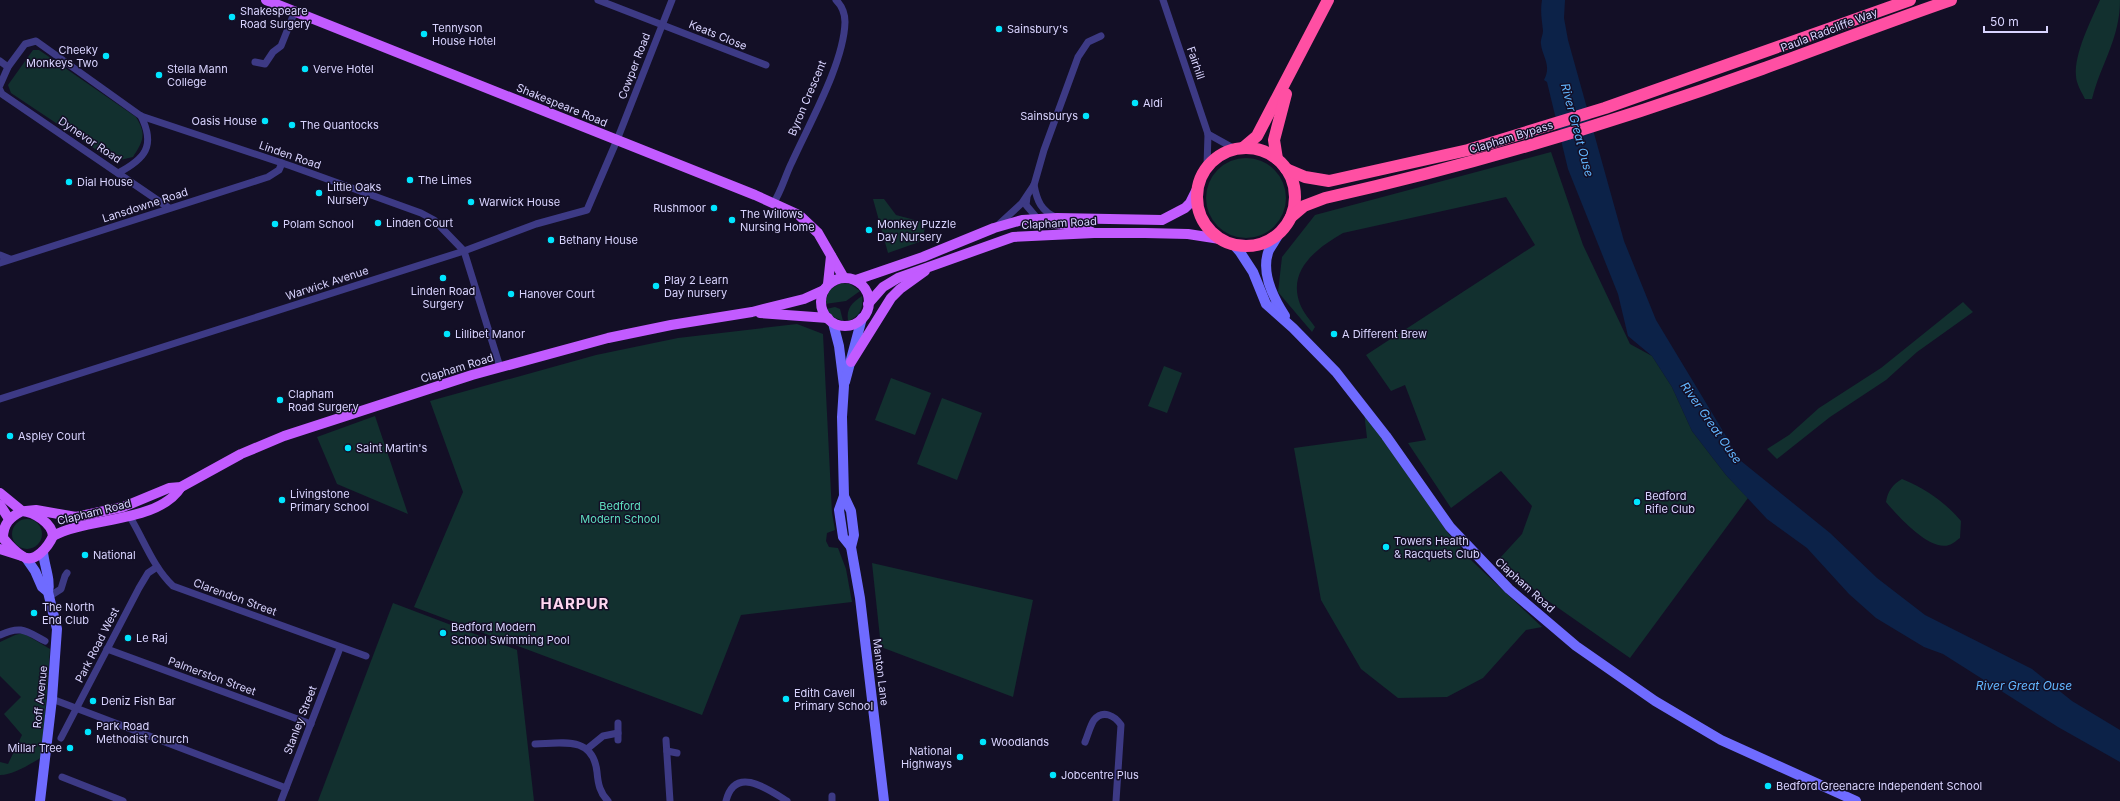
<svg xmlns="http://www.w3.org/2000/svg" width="2120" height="801" font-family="Inter,sans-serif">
<rect width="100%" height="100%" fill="#130f26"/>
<g fill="#12302f">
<path d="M 2100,0 L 2120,0 C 2120,39 2101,63 2092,99 L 2085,99 C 2082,93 2076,83 2076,76 C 2074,53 2091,21 2100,0 Z"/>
<path d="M 33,50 L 39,50 L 136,117 C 147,135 143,141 133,157 L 120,160 L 107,157 L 11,93 L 8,85 Z"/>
<path d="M 1551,152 L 1583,245 L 1630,344 L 1652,356 L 1672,387 L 1692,431 L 1726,475 L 1748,498 L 1630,658 L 1544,598 L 1501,562 L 1500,558 L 1522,534 L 1532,506 L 1501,471 L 1451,508 L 1408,443 L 1426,440 L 1405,385 L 1391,391 L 1366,355 L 1535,245 L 1506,197 L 1343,233 C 1317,248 1287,270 1300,304 C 1303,312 1310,320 1315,327 L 1312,332 L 1278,292 L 1282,257 L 1315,215 Z"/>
<circle cx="1246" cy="198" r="40"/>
<polygon points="873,199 884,199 896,215 926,223 922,241 888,253"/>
<polygon points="841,283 850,284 860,291 846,301 825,304 829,290"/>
<path d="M 862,296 C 864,308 859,317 848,321 C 846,308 852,303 862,296 Z"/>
<polygon points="1963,302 1973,312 1917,352 1886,380 1830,417 1777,459 1767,449 1789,435 1819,408 1881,368"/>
<polygon points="835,307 840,309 843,321 831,316 826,309"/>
<polygon points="797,324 823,334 832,513 835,530 827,533 826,541 829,547 838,548 846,569 852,602 741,615 702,715 414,607 463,492 430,401 596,355 678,338"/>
<polygon points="1164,366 1182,373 1167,413 1148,406"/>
<polygon points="891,378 931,393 915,435 875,420"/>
<polygon points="942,398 982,413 957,480 917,464"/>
<polygon points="1364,412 1448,533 1472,561 1542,627 1526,630 1483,678 1447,697 1398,698 1361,669 1321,600 1294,448 1367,438"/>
<polygon points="375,416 408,514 337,484 317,437"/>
<path d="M 1902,479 C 1926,489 1945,502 1961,521 L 1960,538 C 1957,540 1953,544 1949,545 C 1930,552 1897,515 1886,502 C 1888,491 1892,485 1902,479 Z"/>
<circle cx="27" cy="534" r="15"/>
<polygon points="872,563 1033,600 1013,697 881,647"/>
<polygon points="393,603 517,650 534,801 318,801"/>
<path d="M 23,633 L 50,649 L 42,757 C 30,764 14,775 0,775 L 0,762 L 8,764 L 22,735 L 4,714 L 21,697 L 0,676 L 0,642 L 15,635 Z"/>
</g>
<path fill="#0c2248" d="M 1542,0 L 1565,0 L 1564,18 L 1568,40 L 1624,241 L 1656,320 L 1741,461 L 1830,533 L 1877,578 L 1925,615 L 2032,669 L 2072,701 L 2120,730 L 2120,762 L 2058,727 L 1943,654 L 1924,647 L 1876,618 L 1849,594 L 1807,548 L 1767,519 L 1726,475 L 1692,431 L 1672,387 L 1652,356 L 1628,336 L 1618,294 L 1568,169 L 1547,82 L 1544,80 C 1552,65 1542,56 1541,44 C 1540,40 1543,35 1543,31 C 1542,20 1540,12 1542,0 Z"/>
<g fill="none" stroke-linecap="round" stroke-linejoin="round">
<g stroke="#3d3a85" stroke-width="7">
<polyline points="598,0 766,65"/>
<polyline points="1163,0 1208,134 1207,166"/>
<polyline points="0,61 8,67"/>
<polyline points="255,62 265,64 273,52 281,46 295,11"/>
<polyline points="0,85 8,67 25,44 36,41 141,116 291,166 421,213 434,220 464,251 500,367"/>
<polyline points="0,90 2,94 169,208"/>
<polyline points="1208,134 1235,149"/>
<path d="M 118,173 C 145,159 156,146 141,116"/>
<path d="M 1034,185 C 1037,201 1041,211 1057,218"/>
<polyline points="1027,197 1026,205 1037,218"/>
<path d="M 773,204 C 782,190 785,176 792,162 C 809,124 844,63 845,22 C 845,13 842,6 836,0"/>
<polyline points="997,226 1022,203 1034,185 1044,150 1078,57 1088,42 1101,36"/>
<polyline points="0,255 10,259"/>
<polyline points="0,263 268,177 279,170 282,163"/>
<polyline points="0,399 464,251 536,224 587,210 617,140 672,0"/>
<path d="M 130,517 C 144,540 153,567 173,586 L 366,656"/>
<polyline points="50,596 61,589 65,576 67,573"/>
<path d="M 0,635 C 21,625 26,631 45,641"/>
<polyline points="107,649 311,724"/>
<polyline points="52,699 286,788"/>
<polyline points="618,723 618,740"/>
<polyline points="61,738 139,588 148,573 157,567"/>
<polyline points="666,740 670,801"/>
<path d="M 1085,742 C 1088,735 1090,726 1094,720 C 1103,709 1115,716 1121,725 L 1116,801"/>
<path d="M 535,744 C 563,743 593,736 597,772 C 598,784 600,793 608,801"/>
<polyline points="587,749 603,736 618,733"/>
<polyline points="667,751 677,753"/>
<polyline points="62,777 123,801"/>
<polyline points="281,801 340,648"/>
<path d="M 726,801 C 735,765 768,789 787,801"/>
<polyline points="832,801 832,796"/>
</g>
<g stroke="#6f6bff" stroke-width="10">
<path d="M 1279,234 C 1276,239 1272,245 1269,250 C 1260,272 1274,299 1285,316"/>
<polyline points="1233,244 1240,252 1253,272 1266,304 1293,328 1336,372 1386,436 1450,527 1509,589 1576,646 1655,701 1721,740 1856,801"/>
<polyline points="833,323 839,346 844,386 842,417 844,496 839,510 843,537 851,547"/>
<polyline points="845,382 862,318"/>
<polyline points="844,496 851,511 854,535 851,547 860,598 884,801"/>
<path d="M 43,552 C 44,565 51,580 48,592"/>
<polyline points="26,558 35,571 42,587 48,592 57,629 52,699 40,801"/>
</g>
<g stroke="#c25bff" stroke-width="10">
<polyline points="266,0 755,195 799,215 818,233 844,278"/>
<polyline points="1044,223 1078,226 1092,232"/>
<circle cx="845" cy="302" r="24"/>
<polyline points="856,280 923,257 994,228 1022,220 1057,218 1162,220 1185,208 1190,203 1197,189"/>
<polyline points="828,284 831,256"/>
<polyline points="868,304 883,287 898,278 1013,237 1094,233 1145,233 1188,234 1220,239"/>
<polyline points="760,313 828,318"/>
<polyline points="851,362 891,298 900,289 925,271"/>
<polyline points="0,493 22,511"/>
<polyline points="0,505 9,519"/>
<path d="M 22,511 C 34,512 52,523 53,536 C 49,545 35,565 22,556 C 15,552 8,544 3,538 C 3,524 10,517 22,511 Z"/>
<polyline points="26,511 36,510 76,517 123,507 169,488 181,487 241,454 284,436 472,375 608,338 671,325 752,312 804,299 824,290"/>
<path d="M 53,536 C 87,517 159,523 181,487"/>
<polyline points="0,549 22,556"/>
</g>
<g stroke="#ff4fa3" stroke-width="12">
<polyline points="1244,147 1257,136 1328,0"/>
<circle cx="1246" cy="197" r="49"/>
<polyline points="1277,159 1274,140 1286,94"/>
<polyline points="1286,169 1305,177 1329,181 1468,150 1605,108 1910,0"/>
<path d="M 1291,217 L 1304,206 L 1325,198 C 1473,165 1619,121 1762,69 C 1825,46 1887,22 1951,0"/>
</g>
</g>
<g fill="#00e5ff" stroke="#130f26" stroke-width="1.5">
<circle cx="232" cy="17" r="4"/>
<circle cx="999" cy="29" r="4"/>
<circle cx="424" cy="34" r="4"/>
<circle cx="106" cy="56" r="4"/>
<circle cx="305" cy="69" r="4"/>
<circle cx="159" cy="75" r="4"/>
<circle cx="1135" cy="103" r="4"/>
<circle cx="1086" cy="116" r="4"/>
<circle cx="265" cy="121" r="4"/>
<circle cx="292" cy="125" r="4"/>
<circle cx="410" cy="180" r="4"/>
<circle cx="69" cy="182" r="4"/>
<circle cx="319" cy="193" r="4"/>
<circle cx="471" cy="202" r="4"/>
<circle cx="714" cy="208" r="4"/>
<circle cx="732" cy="220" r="4"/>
<circle cx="378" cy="223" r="4"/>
<circle cx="275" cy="224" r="4"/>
<circle cx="869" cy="230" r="4"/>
<circle cx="551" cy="240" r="4"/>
<circle cx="443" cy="278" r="4"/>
<circle cx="656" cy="286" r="4"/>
<circle cx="511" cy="294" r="4"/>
<circle cx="447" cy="334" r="4"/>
<circle cx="1334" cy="334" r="4"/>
<circle cx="280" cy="400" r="4"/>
<circle cx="10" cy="436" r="4"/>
<circle cx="348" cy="448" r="4"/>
<circle cx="282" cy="500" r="4"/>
<circle cx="1637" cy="502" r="4"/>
<circle cx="1386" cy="547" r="4"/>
<circle cx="85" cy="555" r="4"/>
<circle cx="34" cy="613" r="4"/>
<circle cx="443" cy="633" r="4"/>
<circle cx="128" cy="638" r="4"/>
<circle cx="786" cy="699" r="4"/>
<circle cx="93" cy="701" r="4"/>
<circle cx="88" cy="732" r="4"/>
<circle cx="983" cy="742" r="4"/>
<circle cx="70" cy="748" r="4"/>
<circle cx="960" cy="757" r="4"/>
<circle cx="1053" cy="775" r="4"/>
<circle cx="1768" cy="786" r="4"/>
</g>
<g text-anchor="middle" stroke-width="3" stroke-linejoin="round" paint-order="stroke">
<g font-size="11" fill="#d9d4ff" stroke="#130f26" text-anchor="start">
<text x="240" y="15">Shakespeare<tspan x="240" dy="13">Road Surgery</tspan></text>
<text x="432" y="32">Tennyson<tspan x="432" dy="13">House Hotel</tspan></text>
<text x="1007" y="33">Sainsbury's</text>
<text x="98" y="54" text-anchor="end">Cheeky<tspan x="98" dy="13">Monkeys Two</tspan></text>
<text x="167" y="73">Stella Mann<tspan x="167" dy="13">College</tspan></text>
<text x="313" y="73">Verve Hotel</text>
<text x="1143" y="107">Aldi</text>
<text x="1078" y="120" text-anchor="end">Sainsburys</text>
<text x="257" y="125" text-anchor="end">Oasis House</text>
<text x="300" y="129">The Quantocks</text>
<text x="418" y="184">The Limes</text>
<text x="77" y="186">Dial House</text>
<text x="327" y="191">Little Oaks<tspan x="327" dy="13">Nursery</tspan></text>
<text x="479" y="206">Warwick House</text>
<text x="706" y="212" text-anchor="end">Rushmoor</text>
<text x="740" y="218">The Willows<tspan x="740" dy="13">Nursing Home</tspan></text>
<text x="386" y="227">Linden Court</text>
<text x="283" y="228">Polam School</text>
<text x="877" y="228">Monkey Puzzle<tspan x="877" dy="13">Day Nursery</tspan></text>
<text x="559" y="244">Bethany House</text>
<text x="664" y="284">Play 2 Learn<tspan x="664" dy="13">Day nursery</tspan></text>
<text x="443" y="295" text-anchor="middle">Linden Road<tspan x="443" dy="13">Surgery</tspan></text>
<text x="519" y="298">Hanover Court</text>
<text x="455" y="338">Lillibet Manor</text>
<text x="1342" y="338">A Different Brew</text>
<text x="288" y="398">Clapham<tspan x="288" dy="13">Road Surgery</tspan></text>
<text x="18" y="440">Aspley Court</text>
<text x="356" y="452">Saint Martin's</text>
<text x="290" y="498">Livingstone<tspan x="290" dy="13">Primary School</tspan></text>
<text x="1645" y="500">Bedford<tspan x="1645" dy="13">Rifle Club</tspan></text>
<text x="1394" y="545">Towers Health<tspan x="1394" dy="13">&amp; Racquets Club</tspan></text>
<text x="93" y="559">National</text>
<text x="42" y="611">The North<tspan x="42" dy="13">End Club</tspan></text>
<text x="451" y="631">Bedford Modern<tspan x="451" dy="13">School Swimming Pool</tspan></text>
<text x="136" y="642">Le Raj</text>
<text x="794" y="697">Edith Cavell<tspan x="794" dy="13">Primary School</tspan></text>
<text x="101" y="705">Deniz Fish Bar</text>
<text x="96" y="730">Park Road<tspan x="96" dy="13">Methodist Church</tspan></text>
<text x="991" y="746">Woodlands</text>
<text x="62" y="752" text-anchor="end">Millar Tree</text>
<text x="952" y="755" text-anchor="end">National<tspan x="952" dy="13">Highways</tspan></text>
<text x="1061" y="779">Jobcentre Plus</text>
<text x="1776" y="790">Bedford Greenacre Independent School</text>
</g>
<g font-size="11" fill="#d9d4ff" stroke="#130f26">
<text transform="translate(1829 30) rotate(-21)" y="4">Paula Radcliffe Way</text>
<text transform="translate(718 35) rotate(22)" y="4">Keats Close</text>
<text transform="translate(1196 63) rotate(71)" y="4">Fairhill</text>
<text transform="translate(634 66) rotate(-69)" y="4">Cowper Road</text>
<text transform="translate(807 98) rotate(-67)" y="4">Byron Crescent</text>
<text transform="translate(562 105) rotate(22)" y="4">Shakespeare Road</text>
<text transform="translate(1511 137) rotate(-17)" y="4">Clapham Bypass</text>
<text transform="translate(90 140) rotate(34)" y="4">Dynevor Road</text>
<text transform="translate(290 155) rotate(19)" y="4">Linden Road</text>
<text transform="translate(145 205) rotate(-18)" y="4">Lansdowne Road</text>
<text transform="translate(1059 223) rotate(-3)" y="4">Clapham Road</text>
<text transform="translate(327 283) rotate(-18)" y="4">Warwick Avenue</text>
<text transform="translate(457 368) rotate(-17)" y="4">Clapham Road</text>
<text transform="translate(94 512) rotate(-14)" y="4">Clapham Road</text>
<text transform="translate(1525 585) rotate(42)" y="4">Clapham Road</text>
<text transform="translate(235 597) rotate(20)" y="4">Clarendon Street</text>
<text transform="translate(97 645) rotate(-63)" y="4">Park Road West</text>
<text transform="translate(881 672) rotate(83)" y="4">Manton Lane</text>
<text transform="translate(212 676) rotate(20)" y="4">Palmerston Street</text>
<text transform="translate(40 697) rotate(-84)" y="4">Roff Avenue</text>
<text transform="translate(300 720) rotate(-69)" y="4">Stanley Street</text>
</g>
<g font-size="11" fill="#5fe0c0" stroke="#130f26">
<text x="620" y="510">Bedford<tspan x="620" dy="13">Modern School</tspan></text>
</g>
<g font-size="12" font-style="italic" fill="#62b6ff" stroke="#130f26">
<text transform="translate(1577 130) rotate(75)" y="4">River Great Ouse</text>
<text transform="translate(1711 423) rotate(55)" y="4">River Great Ouse</text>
<text x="2024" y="690">River Great Ouse</text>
</g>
<g font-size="15" font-weight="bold" letter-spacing="1" fill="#ffd6f0" stroke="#130f26">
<text x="575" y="609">HARPUR</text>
</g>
</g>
<path d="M1984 26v6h63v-6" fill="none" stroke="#d9d4ff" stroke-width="2"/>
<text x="1990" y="26" font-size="12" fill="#d9d4ff" stroke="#130f26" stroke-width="3" paint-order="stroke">50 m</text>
</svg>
